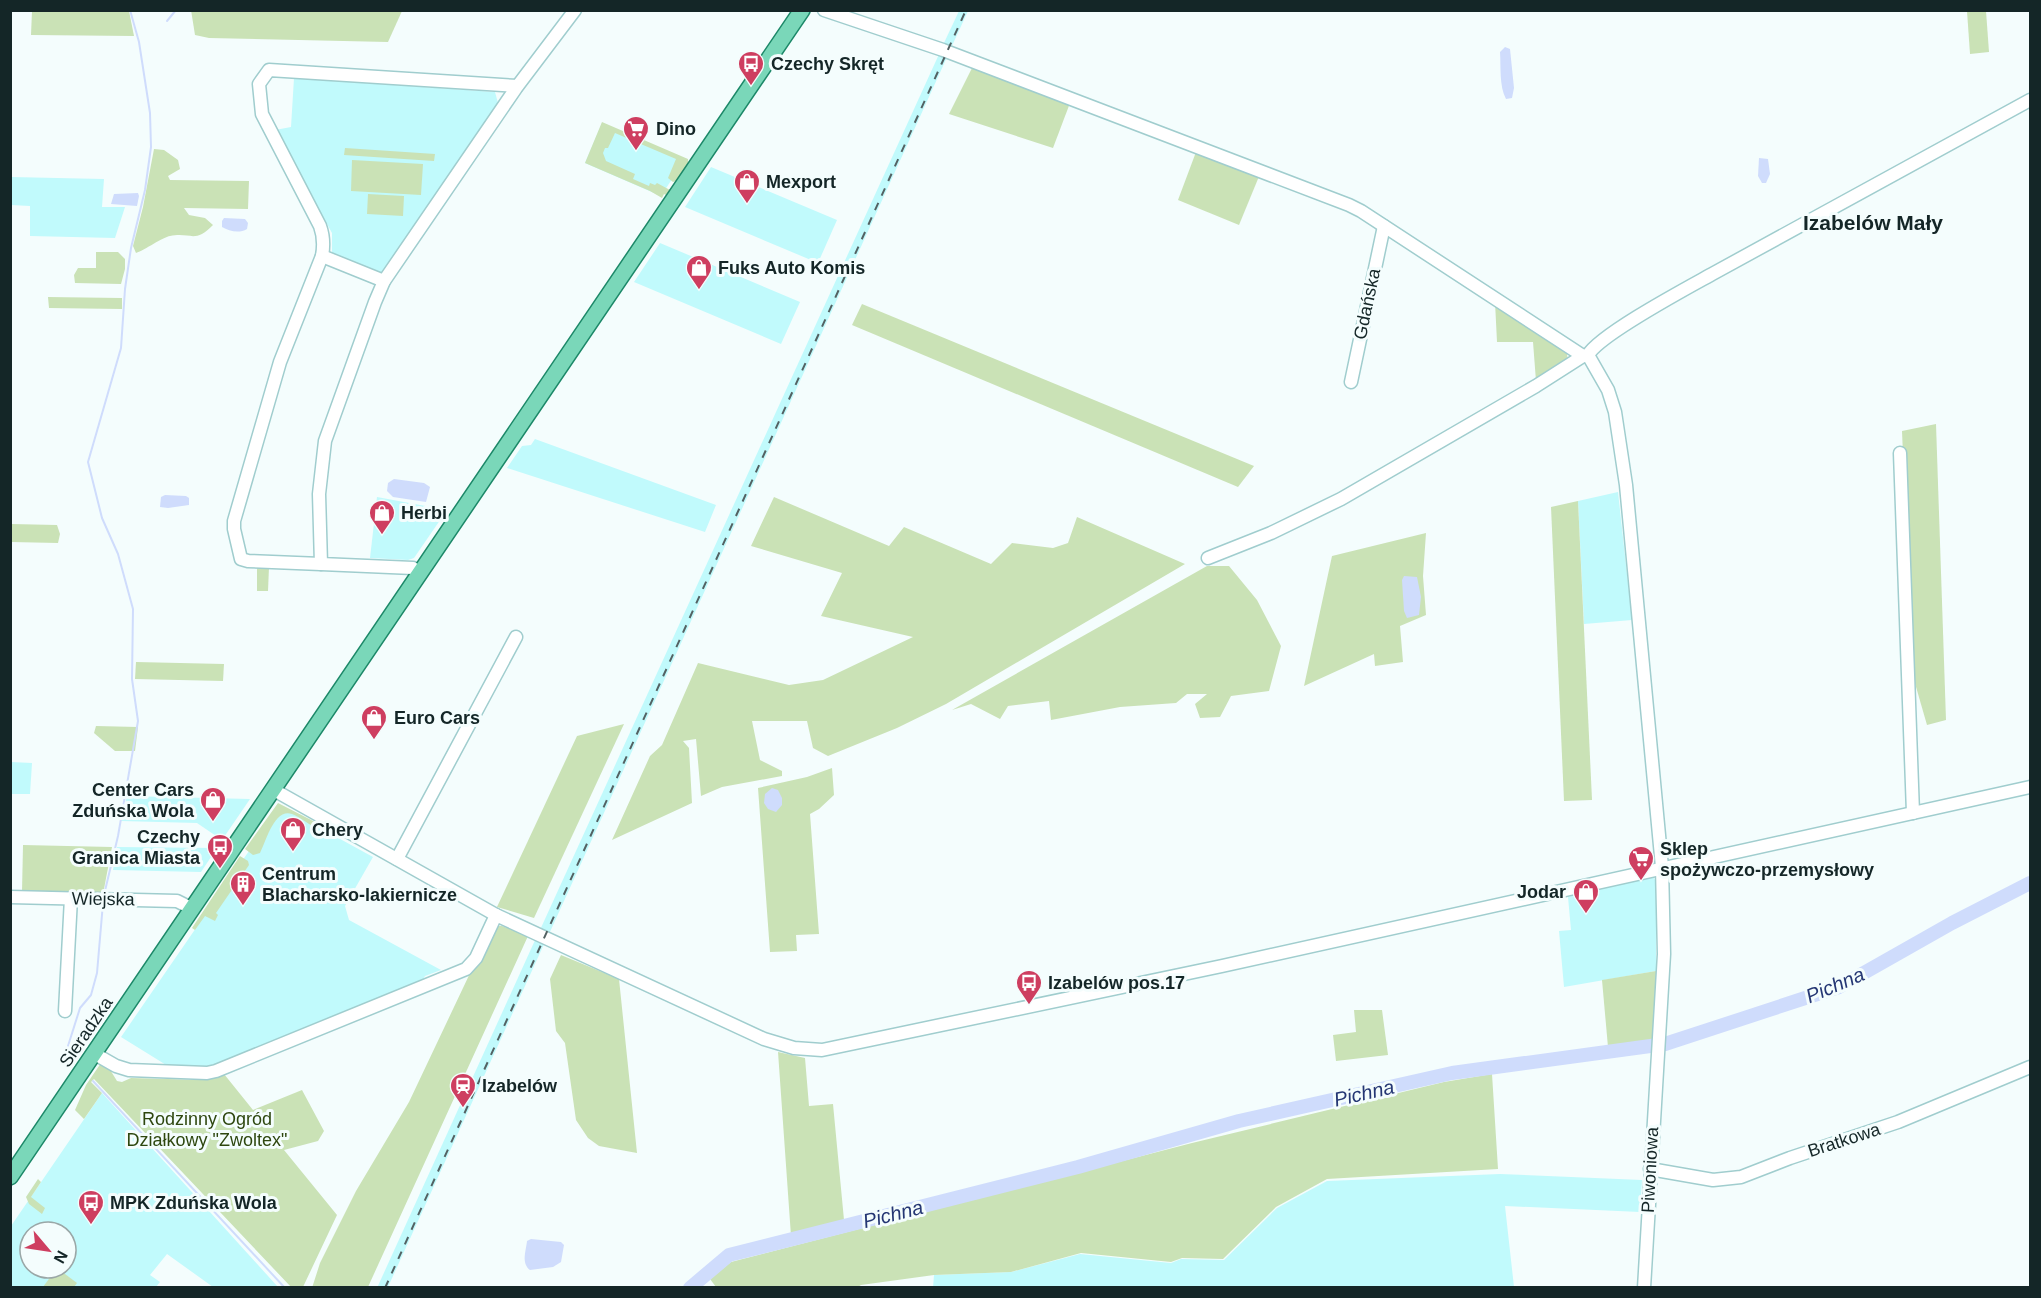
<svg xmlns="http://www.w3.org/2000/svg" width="2041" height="1298" font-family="Helvetica,sans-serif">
<rect width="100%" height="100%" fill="#f4fdfd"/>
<g fill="#c1fafc" fill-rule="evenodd">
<polygon points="959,11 968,11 951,48 943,45"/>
<polygon points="940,52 948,55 549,934 540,930"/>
<polygon points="294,78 495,92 498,103 382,275 332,256 332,233 275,130 291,127"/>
<polygon points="602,123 685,159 661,196 585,163"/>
<polygon points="711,167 837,220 818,263 685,207"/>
<polygon points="11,177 104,179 102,207 125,207 115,238 30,236 30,206 11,205"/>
<polygon points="660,243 800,302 781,344 634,282"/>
<polygon points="535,439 716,505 705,532 507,468 522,446 531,445"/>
<polygon points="1618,492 1632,620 1584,624 1578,501"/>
<polygon points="377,497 447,510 414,558 408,560 370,558"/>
<polygon points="11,762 32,763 30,794 11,794"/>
<polygon points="127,796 250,799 222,840 197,823 121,821"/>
<polygon points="280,806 373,857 345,906 349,920 441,970 425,976 422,981 209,1069 171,1068 121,1037"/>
<polygon points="117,847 217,848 201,872 113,870"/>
<polygon points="1652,876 1656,881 1656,971 1564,987 1559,931 1571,930 1568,897"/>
<polygon points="536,938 545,942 388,1287 377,1288"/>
<path d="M 102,1093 L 278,1287 L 213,1287 L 167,1254 L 150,1275 L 160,1282 L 156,1287 L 11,1288 L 11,1226 ZM 30,1232 L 66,1232 L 66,1268 L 30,1268 Z"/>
<polygon points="1500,1174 1642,1180 1640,1212 1505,1206 1514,1287 933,1288 934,1275 1011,1272 1080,1254 1171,1263 1181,1259 1224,1260 1277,1208 1327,1181"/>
</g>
<g fill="#cae2b6">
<polygon points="191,10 402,10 402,11 388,42 209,38 195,35"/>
<polygon points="32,11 129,11 134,36 31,35"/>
<polygon points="1967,11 1986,11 1989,52 1970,54"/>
<polygon points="973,66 1070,103 1053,148 949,114"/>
<polygon points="602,122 688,159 688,163 676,181 673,182 668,178 676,159 615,133 608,148 605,148 603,153 606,161 635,174 633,179 649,186 650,183 655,185 657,183 670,190 666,195 664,194 662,198 650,191 585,163"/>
<polygon points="345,148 435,154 434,161 344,155"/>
<path d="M 154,149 L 164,150 L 178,160 L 180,169 L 168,176 L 170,180 L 249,181 L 248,209 L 184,208 L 189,215 L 205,218 L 213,225 C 195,244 191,232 170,236 C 163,237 145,250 136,253 L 133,246 L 143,207 Z"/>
<polygon points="1196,152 1260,174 1239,225 1178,200"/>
<polygon points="352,160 423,164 421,195 351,191"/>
<polygon points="368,194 404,196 403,216 367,214"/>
<polygon points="96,252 118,252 125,259 125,269 121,284 75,283 74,275 78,268 96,268"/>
<polygon points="48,297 122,298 122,309 49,308"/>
<polygon points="1495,302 1566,349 1568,360 1536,381 1533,342 1497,342"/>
<polygon points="862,304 1254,466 1238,487 852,325"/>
<polygon points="1936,424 1946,720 1927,725 1912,673 1902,431"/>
<polygon points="774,497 889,546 904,527 991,564 1012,543 1053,548 1068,543 1077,517 1185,564 946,704 897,728 828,756 813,748 807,721 752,721 760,760 782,771 782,776 722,787 701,796 696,739 683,741 689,748 692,803 612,840 650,756 662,745 698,663 789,685 823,680 913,637 821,616 842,573 751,546"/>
<polygon points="1578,501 1592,800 1564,801 1551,507"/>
<polygon points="11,524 57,525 60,534 58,543 11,542"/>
<polygon points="1426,533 1423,576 1426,615 1400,626 1403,662 1375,666 1374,654 1304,686 1332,556"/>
<polygon points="1207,566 1229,566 1257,600 1281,646 1269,691 1231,696 1220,717 1200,718 1195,704 1207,694 1187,694 1176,703 1120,707 1051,720 1049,701 1008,706 1000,719 971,704 952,710"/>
<polygon points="257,567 269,567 268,591 257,591"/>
<polygon points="136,662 224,664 223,681 135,679"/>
<polygon points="624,724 534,918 497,907 577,736"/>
<polygon points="96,726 138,727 135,751 115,751 94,733"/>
<polygon points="832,768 834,795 819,809 810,814 819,934 796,935 797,951 770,952 758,788 807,777"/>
<path d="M 278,803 L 317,823 L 317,825 L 314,827 C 307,823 300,817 292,814 C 274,808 266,842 260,853 L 253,855 L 245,849 Z"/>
<polygon points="23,845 112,847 103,894 22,892"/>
<polygon points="240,856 248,861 249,865 216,913 218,915 215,921 205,916 195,930 192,928"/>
<polygon points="496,926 502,926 528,936 368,1287 312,1288 320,1263 356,1191 409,1102 472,969"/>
<polygon points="561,955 619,979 637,1153 599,1146 588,1138 576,1120 565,1043 556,1031 550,979"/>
<polygon points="1656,971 1653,1040 1608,1047 1602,980"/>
<polygon points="1354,1010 1382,1010 1388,1055 1336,1061 1333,1035 1356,1032"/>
<polygon points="778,1052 805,1058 809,1106 833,1104 844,1220 791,1236"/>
<polygon points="101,1063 109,1068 117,1081 122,1082 131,1078 204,1080 224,1074 253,1110 302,1090 324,1131 318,1141 284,1150 337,1215 303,1287 291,1287 94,1079 91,1082 102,1093 84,1119 75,1110 86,1085"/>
<polygon points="1492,1074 1498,1169 1327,1179 1276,1207 1223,1259 1182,1258 1171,1262 1081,1253 1011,1272 934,1275 861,1285 856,1288 716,1287 710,1279 731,1262 1192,1143 1444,1082"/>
<polygon points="38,1179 41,1182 31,1197 45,1208 42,1214 29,1204 26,1197"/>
<polygon points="57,1268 77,1283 74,1287 43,1287"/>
</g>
<g fill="#cfdcfc">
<path d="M 1505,47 L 1510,49 L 1514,88 L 1512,98 L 1506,99 C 1499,86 1501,66 1500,52 Z"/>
<polygon points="1759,158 1768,159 1770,174 1766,183 1762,183 1758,176"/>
<polygon points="138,193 139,196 137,206 111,204 114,194"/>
<path d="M 224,218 L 245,219 L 248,223 L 247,229 C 239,234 229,231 222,227 L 222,221 Z"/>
<polygon points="394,479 424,483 430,487 426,502 393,497 387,491 388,483"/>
<polygon points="165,495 186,496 189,498 189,505 168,508 160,507 161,497"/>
<polygon points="1404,576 1417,577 1421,597 1419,615 1407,618 1404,611 1402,580"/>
<polygon points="772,788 778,790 782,798 782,805 776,812 768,809 764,803 765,794"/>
<path d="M 531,1239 L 561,1242 L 564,1245 L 561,1262 L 553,1267 L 530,1270 C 521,1263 526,1251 527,1241 Z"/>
</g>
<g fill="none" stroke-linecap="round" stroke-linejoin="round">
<g stroke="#cfdcfc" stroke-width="2">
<polyline points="167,21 176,10"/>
<polyline points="104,895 118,836 138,721 132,679 133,609 118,554 102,518 88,462 121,348 125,289 131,248 145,190 151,147 150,113 139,42 130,10"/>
<polyline points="68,1046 80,1008 91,995 97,973 103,903"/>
<polyline points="93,1081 285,1288"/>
</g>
<polyline stroke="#cfdcfc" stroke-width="14" points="690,1288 729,1255 1078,1167 1239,1121 1452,1073 1665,1044 1839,987 1952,923 2030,883"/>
<defs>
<g id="minor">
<polyline points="824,10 943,50 1349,205 1361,211 1583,356"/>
<polyline points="322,256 384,281"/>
<polyline points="1588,355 1608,390 1615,412 1626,485 1662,867 1664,954 1644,1288"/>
<polyline points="1351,382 1384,226"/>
<polyline points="1900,453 1913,813"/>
<path d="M 1208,558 L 1271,533 L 1341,499 L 1536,386 L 1583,356 L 1588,355 C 1600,334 1689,287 1714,273 C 1819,215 1924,157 2030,100"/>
<path d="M 321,564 L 248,561 L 241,559 L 234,529 L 234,521 L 280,362 L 322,256 C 324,245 324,237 320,226 L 262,114 L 259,84 L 269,70 L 517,86"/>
<polyline points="421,573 413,568 321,564 319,494 325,441 375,302 384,281 516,88 575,10"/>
<polyline points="274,790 496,915 764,1039 794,1048 822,1050 1222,966 2030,787"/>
<polyline points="397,859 516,637"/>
<polyline points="10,897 177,901 193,909"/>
<polyline points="65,1011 71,898"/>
<polyline points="95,1054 116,1066 129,1070 207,1073 216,1071 466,969 476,958 496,915"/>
<polyline points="1650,1169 1713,1180 1741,1177 1790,1158 1898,1122 2030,1067"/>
</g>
<polyline id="major" points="10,1177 802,10"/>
</defs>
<use href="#minor" stroke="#a0cdce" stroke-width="15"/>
<use href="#major" stroke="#1c8868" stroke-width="18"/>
<use href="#minor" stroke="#fff" stroke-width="12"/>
<use href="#major" stroke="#7ad7b9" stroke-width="15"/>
<polyline stroke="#536263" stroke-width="2" stroke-dasharray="8 8" stroke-linecap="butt" points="385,1288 966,10"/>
</g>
<defs>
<symbol id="bus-pin" viewBox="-11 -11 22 30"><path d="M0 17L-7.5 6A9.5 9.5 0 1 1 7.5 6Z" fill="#ce3e60" stroke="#f4fdfd"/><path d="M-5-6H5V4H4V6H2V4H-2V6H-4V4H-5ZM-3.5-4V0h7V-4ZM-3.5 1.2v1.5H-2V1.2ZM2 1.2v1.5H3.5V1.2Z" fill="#fff"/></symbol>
<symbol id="supermarket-pin" viewBox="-11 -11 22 30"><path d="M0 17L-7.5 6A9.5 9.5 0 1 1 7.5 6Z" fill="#ce3e60" stroke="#f4fdfd"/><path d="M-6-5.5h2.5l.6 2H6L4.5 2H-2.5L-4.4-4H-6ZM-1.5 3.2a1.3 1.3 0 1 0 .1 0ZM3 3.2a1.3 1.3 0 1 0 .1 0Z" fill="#fff"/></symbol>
<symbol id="shop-pin" viewBox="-11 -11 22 30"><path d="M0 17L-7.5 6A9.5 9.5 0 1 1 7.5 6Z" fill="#ce3e60" stroke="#f4fdfd"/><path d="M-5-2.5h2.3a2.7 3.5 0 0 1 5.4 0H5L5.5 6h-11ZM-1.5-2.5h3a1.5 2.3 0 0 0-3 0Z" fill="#fff"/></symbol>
<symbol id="building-pin" viewBox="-11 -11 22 30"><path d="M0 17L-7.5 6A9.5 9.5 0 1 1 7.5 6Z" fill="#ce3e60" stroke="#f4fdfd"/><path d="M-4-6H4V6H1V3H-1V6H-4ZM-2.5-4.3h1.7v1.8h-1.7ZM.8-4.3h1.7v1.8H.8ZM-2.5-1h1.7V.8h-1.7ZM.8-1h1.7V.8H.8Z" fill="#fff"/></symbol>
<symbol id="station-pin" viewBox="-11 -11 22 30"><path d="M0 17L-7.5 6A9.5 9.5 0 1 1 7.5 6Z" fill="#ce3e60" stroke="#f4fdfd"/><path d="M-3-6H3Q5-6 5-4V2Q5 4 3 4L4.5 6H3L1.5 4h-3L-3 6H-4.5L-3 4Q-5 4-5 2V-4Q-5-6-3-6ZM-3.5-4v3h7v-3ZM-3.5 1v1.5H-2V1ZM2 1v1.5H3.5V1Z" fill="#fff"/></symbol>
</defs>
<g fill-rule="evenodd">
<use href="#bus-pin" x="736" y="49" width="30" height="40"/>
<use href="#supermarket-pin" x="621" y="114" width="30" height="40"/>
<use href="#shop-pin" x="732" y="167" width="30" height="40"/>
<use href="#shop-pin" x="684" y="253" width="30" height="40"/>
<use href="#shop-pin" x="367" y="498" width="30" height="40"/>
<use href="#shop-pin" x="359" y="703" width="30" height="40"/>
<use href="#shop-pin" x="198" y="785" width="30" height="40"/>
<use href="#shop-pin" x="278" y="815" width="30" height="40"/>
<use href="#bus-pin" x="205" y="832" width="30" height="40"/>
<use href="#supermarket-pin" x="1626" y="844" width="30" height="40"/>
<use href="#building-pin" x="228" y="869" width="30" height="40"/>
<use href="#shop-pin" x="1571" y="877" width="30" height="40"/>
<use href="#bus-pin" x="1014" y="968" width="30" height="40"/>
<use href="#station-pin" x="448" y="1071" width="30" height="40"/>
<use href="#bus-pin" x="76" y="1188" width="30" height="40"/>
</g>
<g text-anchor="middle" stroke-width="6" stroke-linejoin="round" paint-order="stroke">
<g font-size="18" font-weight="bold" fill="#142627" stroke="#f4fdfd" text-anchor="start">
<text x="771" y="70">Czechy Skręt</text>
<text x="656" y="135">Dino</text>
<text x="766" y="188">Mexport</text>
<text x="718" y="274">Fuks Auto Komis</text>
<text x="401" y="519">Herbi</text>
<text x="394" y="724">Euro Cars</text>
<text x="194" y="796" text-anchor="end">Center Cars<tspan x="194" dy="21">Zduńska Wola</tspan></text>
<text x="312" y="836">Chery</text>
<text x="200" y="843" text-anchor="end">Czechy<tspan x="200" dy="21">Granica Miasta</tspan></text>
<text x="1660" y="855">Sklep<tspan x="1660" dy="21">spożywczo-przemysłowy</tspan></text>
<text x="262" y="880">Centrum<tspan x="262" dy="21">Blacharsko-lakiernicze</tspan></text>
<text x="1566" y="898" text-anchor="end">Jodar</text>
<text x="1048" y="989">Izabelów pos.17</text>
<text x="482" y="1092">Izabelów</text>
<text x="110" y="1209">MPK Zduńska Wola</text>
</g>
<g font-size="18" fill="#142627" stroke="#f4fdfd">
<text transform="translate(1367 304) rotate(-78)" y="6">Gdańska</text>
<text transform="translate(103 899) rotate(1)" y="6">Wiejska</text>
<text transform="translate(86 1032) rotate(-56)" y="6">Sieradzka</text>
<text transform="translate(1844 1140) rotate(-18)" y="6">Bratkowa</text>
<text transform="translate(1650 1170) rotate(-87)" y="6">Piwoniowa</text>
</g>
<g font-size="18" fill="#2e470f" stroke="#f4fdfd">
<text x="207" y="1125">Rodzinny Ogród<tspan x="207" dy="21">Działkowy "Zwoltex"</tspan></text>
</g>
<g font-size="20" font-style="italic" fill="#253774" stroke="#f4fdfd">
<text transform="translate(1835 985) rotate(-23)" y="7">Pichna</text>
<text transform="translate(1364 1093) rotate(-13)" y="7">Pichna</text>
<text transform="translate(893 1214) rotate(-14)" y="7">Pichna</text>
</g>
<g font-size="21" font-weight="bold" fill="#142627" stroke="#f4fdfd">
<text x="1873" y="230">Izabelów Mały</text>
</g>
</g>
<rect width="2041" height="1298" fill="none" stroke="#142627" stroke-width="24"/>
<g transform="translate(48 1250) rotate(119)"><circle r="28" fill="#f4fdfd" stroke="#9aa7a7" stroke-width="1.5"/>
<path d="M0-4.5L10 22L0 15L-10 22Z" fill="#ce3e60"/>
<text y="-9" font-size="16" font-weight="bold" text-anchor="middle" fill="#142627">N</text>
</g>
</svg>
